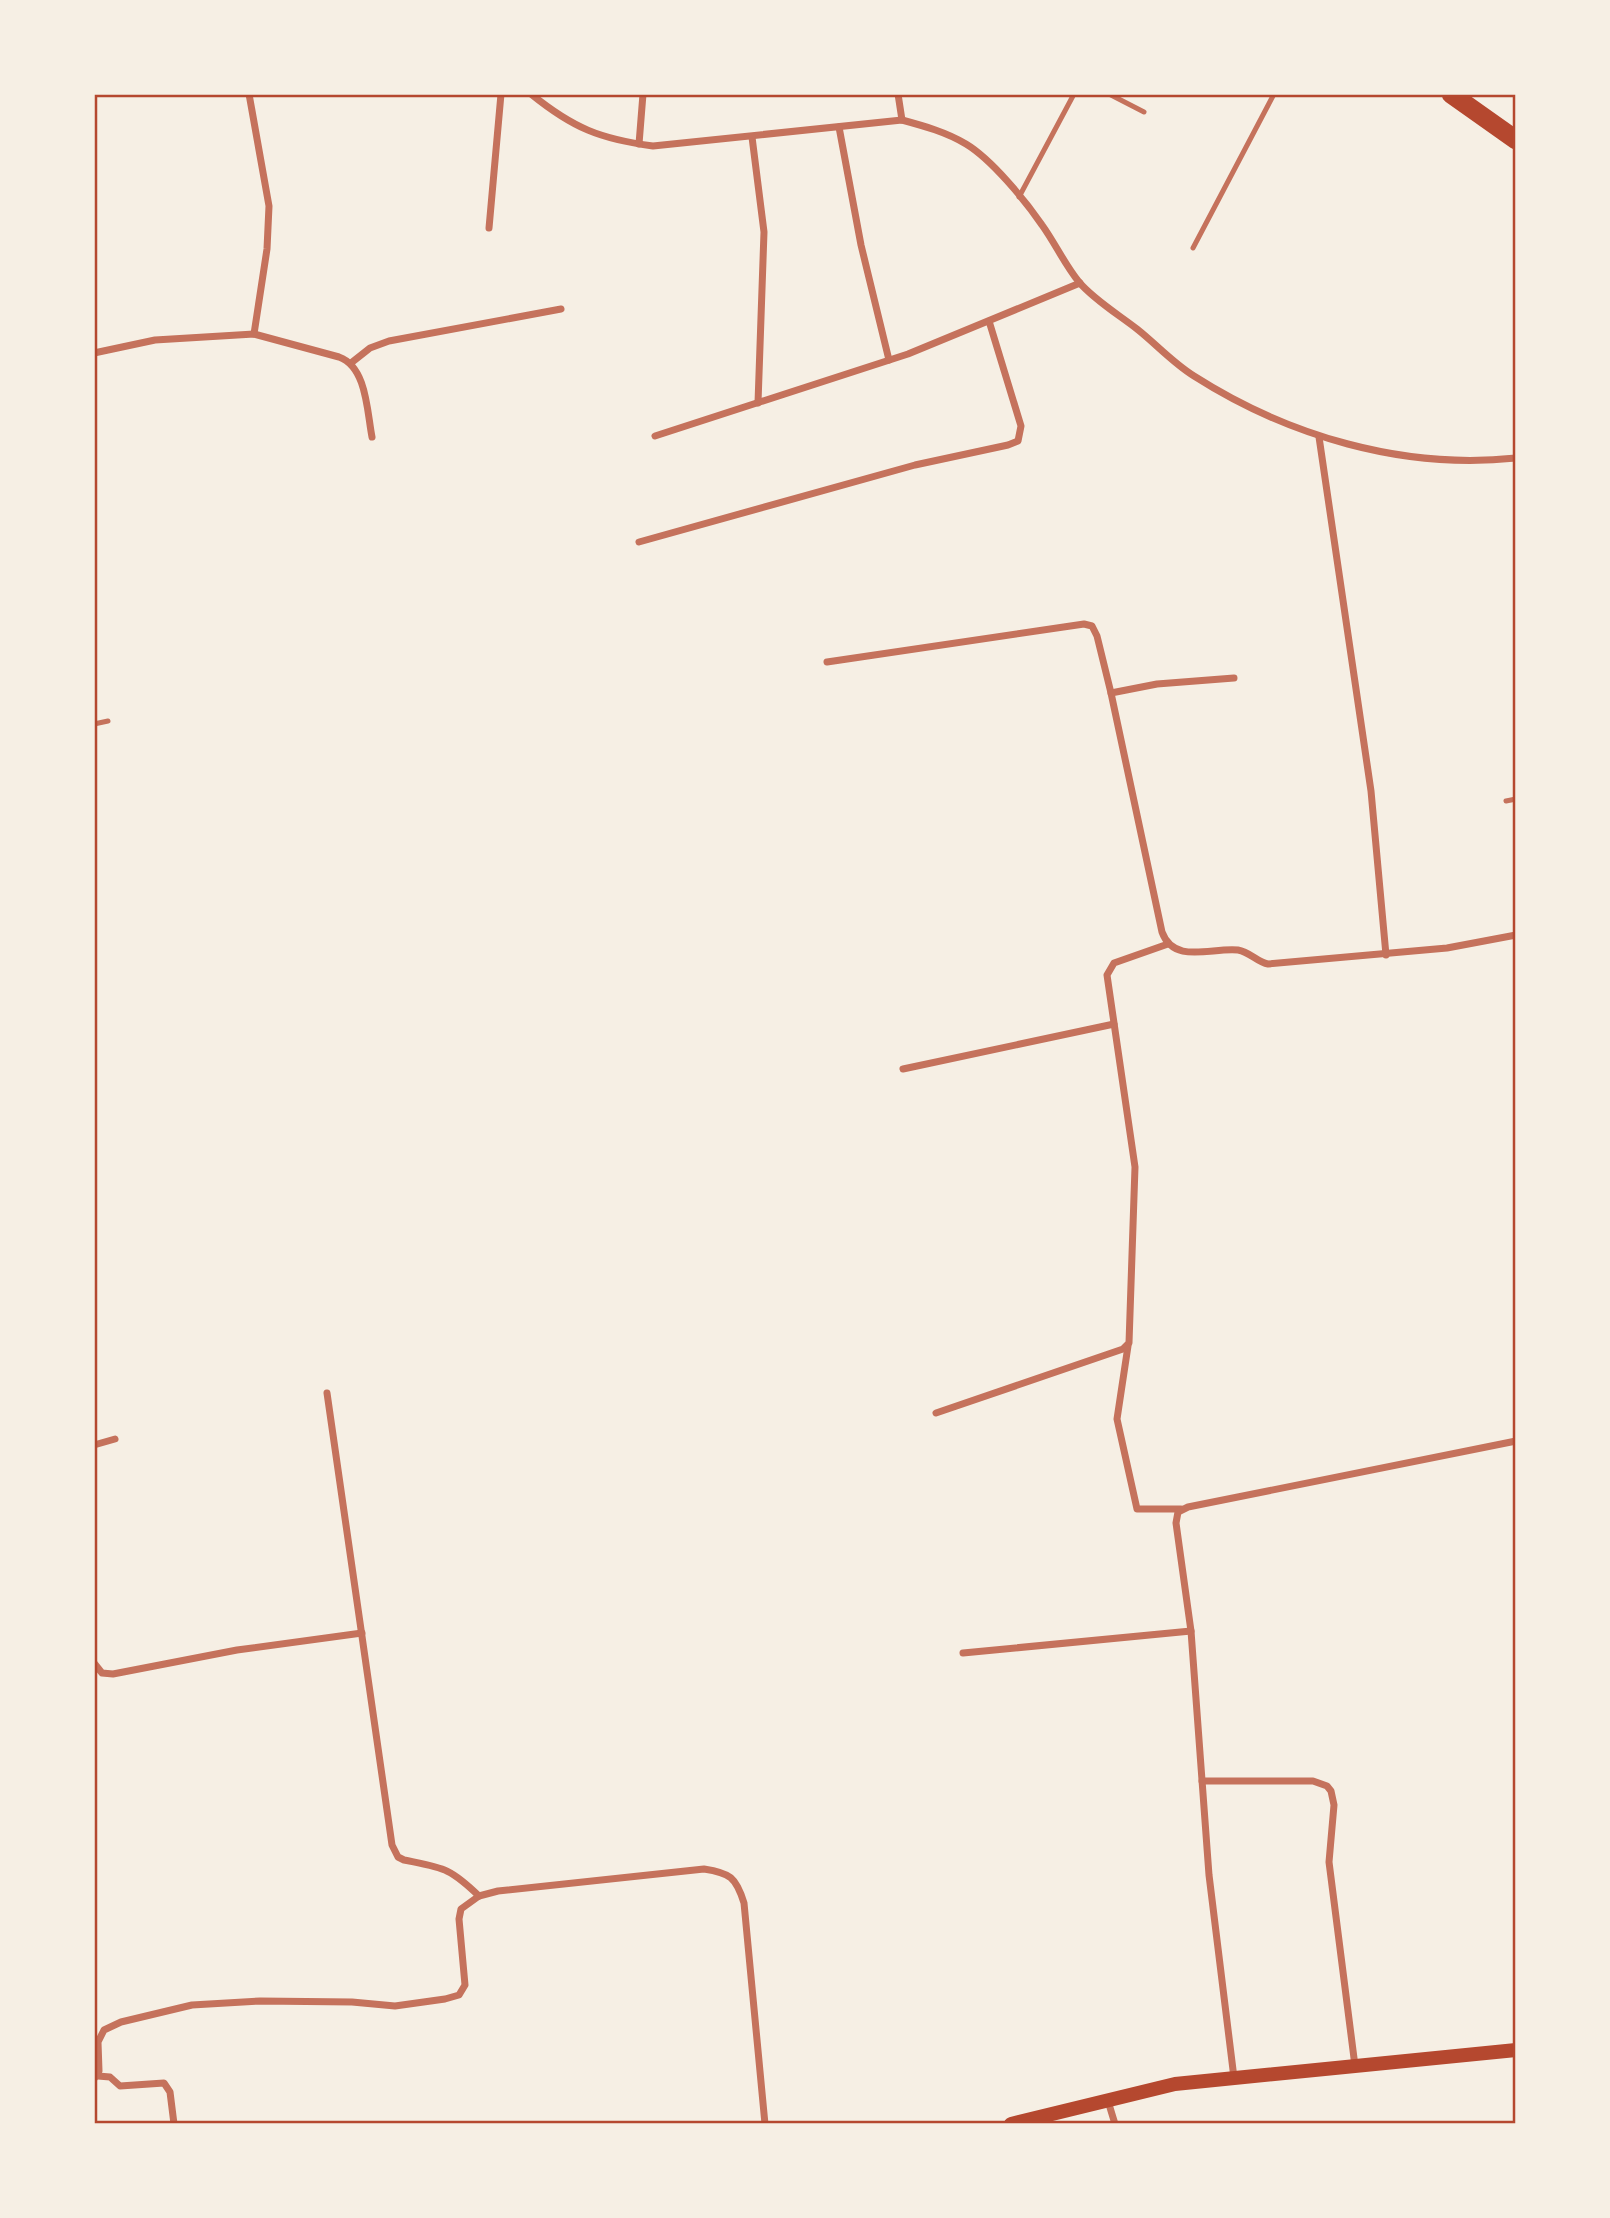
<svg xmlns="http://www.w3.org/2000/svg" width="1610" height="2218" font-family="'Asap Condensed',sans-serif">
<rect width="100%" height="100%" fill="#f6efe4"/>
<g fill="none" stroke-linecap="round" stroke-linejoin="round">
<g stroke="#c5725c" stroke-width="5">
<polyline points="1109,94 1144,112"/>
<polyline points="1019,197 1074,94"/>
<polyline points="1193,248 1274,94"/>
<polyline points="94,724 108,721"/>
<polyline points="1506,801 1516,799"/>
</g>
<g stroke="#c5725c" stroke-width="7">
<polyline points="249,94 269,206 267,249 254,334"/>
<path d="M 531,94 C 573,128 600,139 653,146 L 902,120 C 924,126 946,132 966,144 C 991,159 1025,200 1042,225 C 1055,243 1065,265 1079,282 C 1093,299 1119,315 1137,329 C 1156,344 1173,363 1194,376 C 1288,436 1403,470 1516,458"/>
<polyline points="898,94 902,120"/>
<polyline points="839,127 861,245 889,360"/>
<polyline points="752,137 764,232 758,403"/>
<polyline points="639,144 643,94"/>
<polyline points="489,228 501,94"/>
<path d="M 94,353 L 155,340 L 254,334 L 339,357 C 367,367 367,412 372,437"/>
<polyline points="351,363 370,348 389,341 561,309"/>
<polyline points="655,436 908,354 1080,283"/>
<polyline points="1319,437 1371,791 1386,955"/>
<polyline points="639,542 915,465 1008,445 1018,441 1021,426 989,321"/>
<path d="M 827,662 L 1084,624 L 1092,626 L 1097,636 L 1111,693 L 1162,932 C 1174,965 1212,947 1238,950 C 1250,952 1257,962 1268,964 L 1447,948 L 1516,935"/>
<polyline points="1111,693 1157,684 1234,678"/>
<polyline points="903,1069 1114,1024"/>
<polyline points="1128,1346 1117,1419 1137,1509 1181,1509"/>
<path d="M 327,1393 L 392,1845 L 398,1857 L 404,1860 C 443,1868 449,1867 479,1896"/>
<polyline points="936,1413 1123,1349 1129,1343 1135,1167 1107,975 1114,963 1168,944"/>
<polyline points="94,1445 115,1439"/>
<polyline points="963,1653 1191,1631"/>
<polyline points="94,1663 102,1673 113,1674 237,1650 362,1633"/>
<polyline points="1202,1781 1313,1781 1327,1786 1331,1791 1334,1805 1329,1862 1355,2066"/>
<polyline points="98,2076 110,2077 120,2086 164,2083 170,2092 174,2124"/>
<polyline points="1234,2078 1209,1875 1191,1631 1176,1523 1178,1512 1188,1507 1516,1441"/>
<path d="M 94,2079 L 99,2071 L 98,2042 L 104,2030 L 121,2022 L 192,2005 L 260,2001 L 352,2002 L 395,2006 L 445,1999 L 459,1995 L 465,1985 L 459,1919 L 461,1909 L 479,1896 L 498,1891 L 704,1869 C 730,1873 736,1877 744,1903 L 765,2124"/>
<polyline points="1108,2101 1115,2124"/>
</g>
<polyline stroke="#b5482f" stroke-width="14" points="1011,2124 1175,2084 1516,2050"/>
<polyline stroke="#b5482f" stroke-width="19" points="1451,94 1516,140"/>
</g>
<rect width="1610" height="2218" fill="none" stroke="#f6efe4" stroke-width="192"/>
<rect x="96" y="96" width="1418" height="2026" fill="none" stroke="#b5482f" stroke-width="2.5"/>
</svg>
